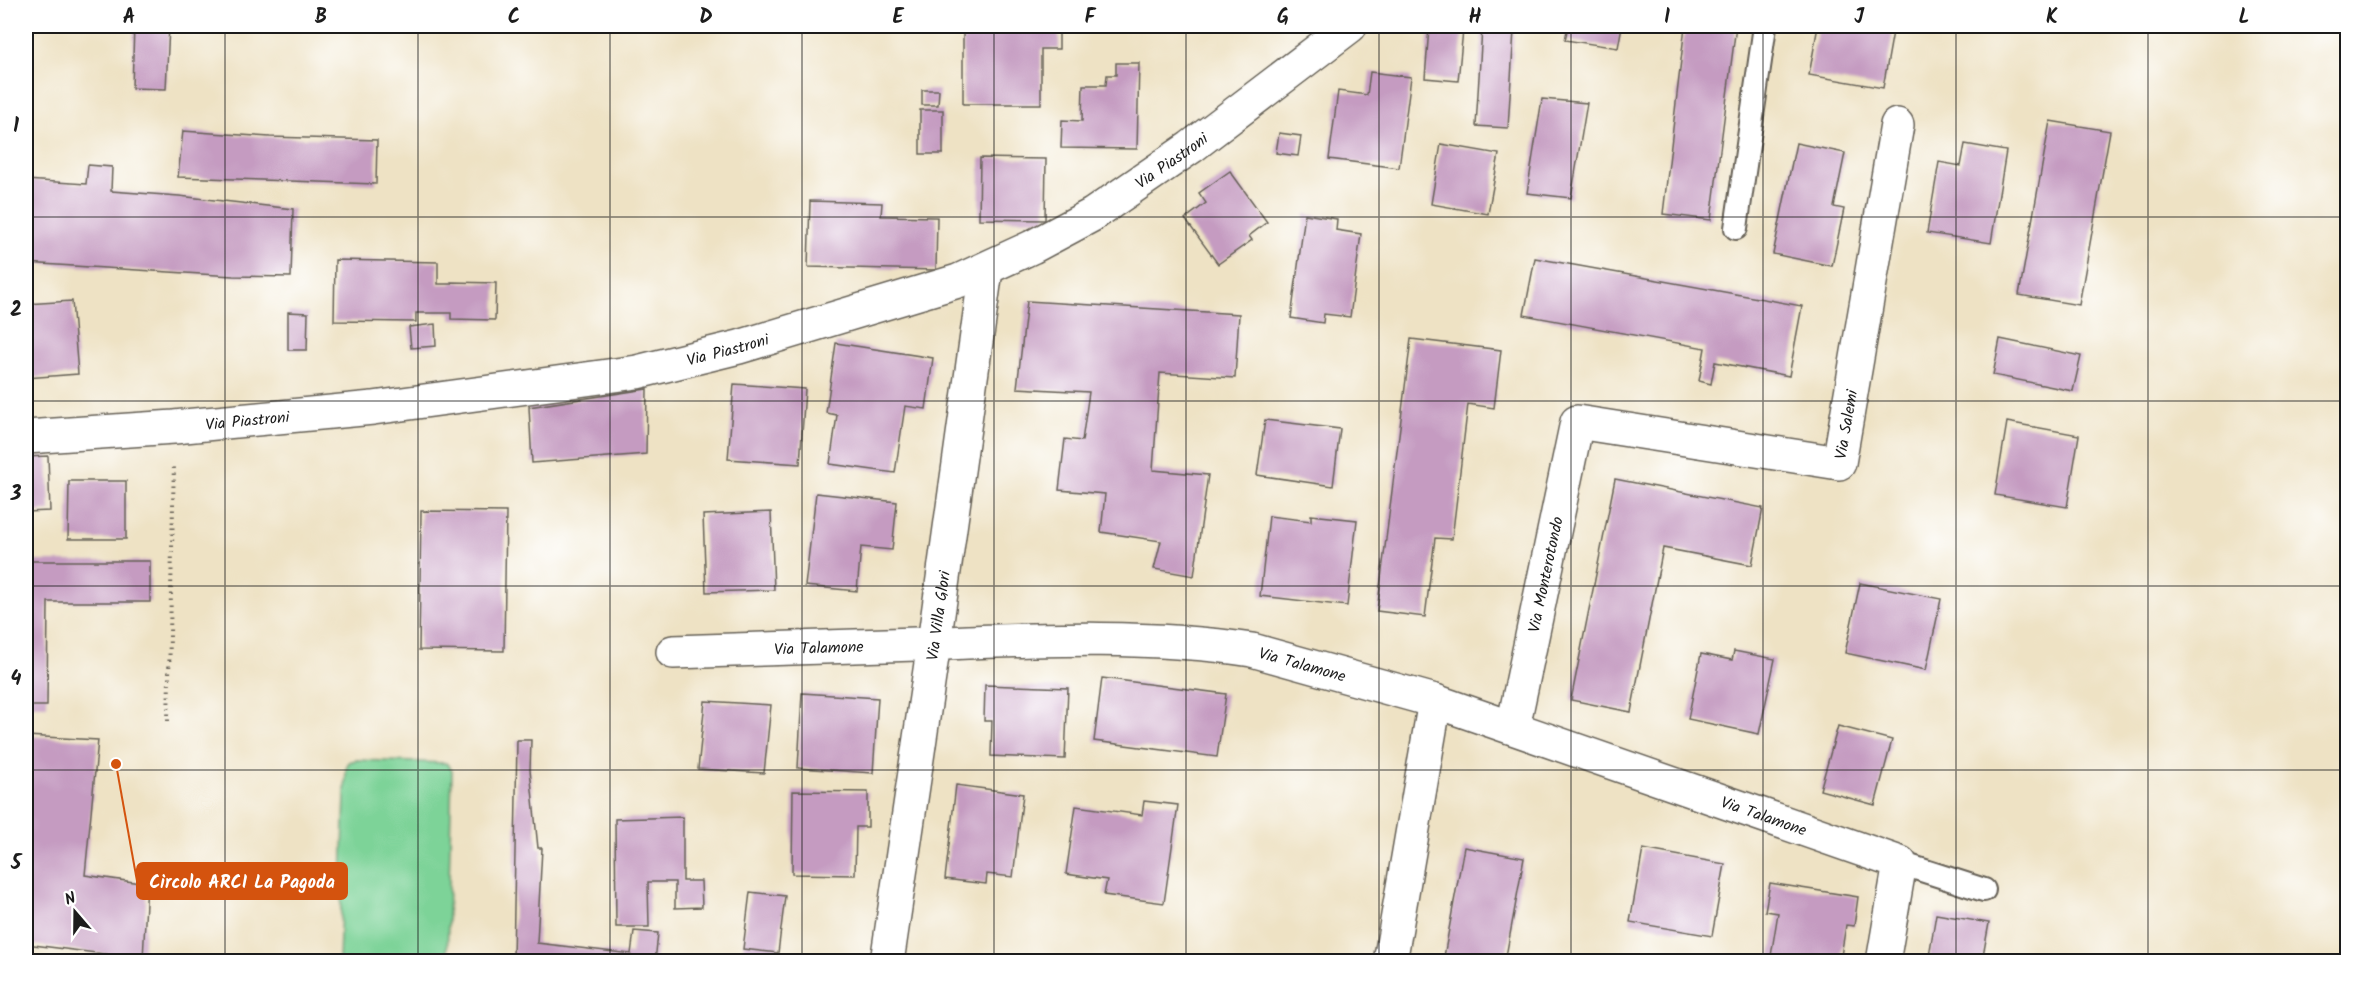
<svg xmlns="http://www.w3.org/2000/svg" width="2373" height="987" font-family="Kalam,sans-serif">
<rect width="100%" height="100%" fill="#fff"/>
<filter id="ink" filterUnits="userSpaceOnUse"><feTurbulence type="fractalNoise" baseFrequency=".0167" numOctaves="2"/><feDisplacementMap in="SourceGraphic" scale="12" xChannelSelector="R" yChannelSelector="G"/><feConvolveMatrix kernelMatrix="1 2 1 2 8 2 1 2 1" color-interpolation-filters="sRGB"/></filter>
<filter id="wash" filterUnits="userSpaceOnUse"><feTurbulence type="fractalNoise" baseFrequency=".008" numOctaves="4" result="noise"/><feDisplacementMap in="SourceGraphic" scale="24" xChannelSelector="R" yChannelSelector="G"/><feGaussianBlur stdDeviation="1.35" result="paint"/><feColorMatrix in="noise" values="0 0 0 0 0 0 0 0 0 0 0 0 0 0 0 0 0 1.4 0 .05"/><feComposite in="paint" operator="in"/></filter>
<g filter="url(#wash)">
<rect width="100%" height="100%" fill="#eee2c4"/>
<polygon fill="#7dd398" stroke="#4c785a" stroke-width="1.5" points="356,760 446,763 452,770 447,961 339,961 346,768 349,762"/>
<g id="blocks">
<g fill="#c59bc1">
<polygon points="134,26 169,26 166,89 132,88"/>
<polygon points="963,26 1059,26 1059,49 1041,49 1041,104 963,104"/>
<polygon points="1568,26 1622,26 1618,48 1565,40"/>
<polygon points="1685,26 1736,26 1711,220 1663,214"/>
<polygon points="1818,26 1894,26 1883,88 1809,75"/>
<polygon points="1429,28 1463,30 1458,81 1425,78"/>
<polygon points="1482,28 1514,30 1508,128 1476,126"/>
<polygon points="1116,63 1139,63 1137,149 1061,148 1062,120 1082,121 1083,85 1106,85 1107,75 1116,75"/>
<polygon points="1370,72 1411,77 1399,168 1329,159 1338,91 1367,95"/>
<polygon points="922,90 939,90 938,105 922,105"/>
<polygon points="1542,99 1587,103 1571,198 1527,193"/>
<rect x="920" y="110" width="23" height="44"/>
<polygon points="2050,121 2110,131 2079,305 2019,295"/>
<polygon points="183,131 270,137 377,140 376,184 178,177"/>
<polygon points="1279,133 1301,136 1298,156 1276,153"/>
<polygon points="1796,143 1845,153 1834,207 1844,209 1832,266 1773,254"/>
<polygon points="1441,144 1499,154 1488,214 1431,204"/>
<polygon points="1965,144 2006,151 1991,243 1927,233 1939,162 1961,166"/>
<polygon points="980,158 1046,159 1045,220 979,219"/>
<polygon points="88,165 112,167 111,191 179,196 293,209 291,277 233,276 26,263 26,180 86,184"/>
<polygon points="1230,171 1267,222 1249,236 1252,240 1218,264 1185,219 1206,203 1199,193"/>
<polygon points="810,201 882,203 881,216 937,217 936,270 808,267"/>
<polygon points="1305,214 1337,219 1336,230 1361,234 1350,317 1324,314 1323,323 1291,318"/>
<polygon points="1535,258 1802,306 1789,376 1715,362 1711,384 1699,381 1705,348 1524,315"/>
<polygon points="335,260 438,262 438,284 451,284 451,282 496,283 495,320 451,319 451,313 416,313 416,322 334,321"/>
<polygon points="72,301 78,374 26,378 26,304"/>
<polygon points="1027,301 1239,314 1235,378 1160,373 1153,470 1208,475 1194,576 1154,569 1161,541 1101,532 1105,494 1059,490 1065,439 1082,441 1089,392 1017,388"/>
<polygon points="288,312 308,313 307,350 288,350"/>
<polygon points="435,324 436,346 411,348 409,327"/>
<polygon points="1411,339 1501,350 1494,408 1468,404 1452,539 1435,538 1425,617 1377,611"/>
<polygon points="2000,339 2081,356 2073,391 1993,375"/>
<polygon points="836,343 933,358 926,409 905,406 895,473 830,464 837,415 826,413"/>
<polygon points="734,384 805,389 800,464 728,459"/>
<polygon points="647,389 646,454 532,463 529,407"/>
<polygon points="1265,420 1340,429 1333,486 1257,475"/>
<polygon points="2007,422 2079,435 2067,507 1995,495"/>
<polygon points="48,456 50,511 26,512 26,457"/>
<polygon points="1615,479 1763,508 1752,565 1663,548 1631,712 1571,700"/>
<polygon points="69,481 126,481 126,539 68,539"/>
<polygon points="816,493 897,502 892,550 861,547 857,591 805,586"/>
<polygon points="421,511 506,512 504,651 419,650"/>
<polygon points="771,512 774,590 706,592 703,515"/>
<polygon points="1311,515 1357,520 1347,606 1260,596 1269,516 1311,521"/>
<polygon points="26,561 150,561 150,602 48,602 47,706 26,706"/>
<polygon points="1860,583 1941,599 1926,670 1845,653"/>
<polygon points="1734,651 1775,659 1759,734 1688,719 1701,654 1732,660"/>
<polygon points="1102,678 1226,694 1217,757 1094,741"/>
<polygon points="985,685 1068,688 1065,759 991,756 992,721 984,721"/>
<polygon points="802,693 878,698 873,773 798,768"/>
<polygon points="705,701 771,705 764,773 698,769"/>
<polygon points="1838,726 1892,740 1875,805 1820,790"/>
<polygon points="26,736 98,740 85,875 147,884 143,959 26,944"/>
<polygon points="517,740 531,740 530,770 538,848 542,848 537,943 631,954 634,931 658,933 655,962 513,962"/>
<polygon points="956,785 1023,794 1013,877 987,874 986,884 945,879"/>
<polygon points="793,791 868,792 868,827 856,827 855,875 792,874"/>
<polygon points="1144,801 1178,805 1164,903 1104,895 1107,880 1066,874 1076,806 1142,815"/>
<polygon points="683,817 683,881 701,881 702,907 675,908 675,882 648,882 649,927 616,927 615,819"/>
<polygon points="1464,847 1524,858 1505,962 1443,962"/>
<polygon points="1643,849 1725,864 1712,936 1630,922"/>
<polygon points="1770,883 1858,897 1854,926 1846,925 1840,962 1770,962 1778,913 1765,911"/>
<polygon points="750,892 785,896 778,953 743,949"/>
<polygon points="1936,914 1989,923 1982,962 1928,962"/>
</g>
</g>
</g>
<g filter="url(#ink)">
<use href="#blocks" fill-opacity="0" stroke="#666157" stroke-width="1.5"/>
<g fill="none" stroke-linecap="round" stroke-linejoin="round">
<defs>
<g id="service">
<polyline points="1736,228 1765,26"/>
<polyline points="1900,863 1984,890"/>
</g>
<g id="minor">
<path id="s1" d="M 26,437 L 174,427 L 373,408 L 637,372 L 739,347 L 958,281 L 1032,247 L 1092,215 L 1191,147 L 1350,26"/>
<path id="s2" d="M 673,652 C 764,649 855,646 947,643 C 1048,639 1152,635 1252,650 L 1435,701 L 1900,863 L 1883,962"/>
<path id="s3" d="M 1513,727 L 1577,422 L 1839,463 L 1897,125"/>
<path id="s4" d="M 887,962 L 934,643 L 986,270"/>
<polyline points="1390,962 1435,701"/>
</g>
</defs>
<use href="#service" stroke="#666157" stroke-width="26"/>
<use href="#minor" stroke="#666157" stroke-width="36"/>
<polyline stroke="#666157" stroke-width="4" stroke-dasharray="1.5 4.5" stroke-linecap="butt" points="168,721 174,463"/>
<use href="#service" stroke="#fff" stroke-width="22"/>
<use href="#minor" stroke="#fff" stroke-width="33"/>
</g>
</g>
<path fill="none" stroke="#1c1c1c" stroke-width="1.5" stroke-opacity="0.55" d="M 225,26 L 225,962M 418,26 L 418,962M 610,26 L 610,962M 802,26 L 802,962M 994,26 L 994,962M 1186,26 L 1186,962M 1379,26 L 1379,962M 1571,26 L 1571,962M 1763,26 L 1763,962M 1956,26 L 1956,962M 2148,26 L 2148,962M 26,217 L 2348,217M 26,401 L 2348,401M 26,586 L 2348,586M 26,770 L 2348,770"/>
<g text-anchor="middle" stroke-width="5" stroke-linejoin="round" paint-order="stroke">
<g font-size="16" fill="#1c1c1c" stroke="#fff">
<text dy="6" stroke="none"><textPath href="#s1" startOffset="1194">Via Piastroni</textPath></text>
<text dy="6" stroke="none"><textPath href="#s1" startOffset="708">Via Piastroni</textPath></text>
<text dy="6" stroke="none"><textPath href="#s1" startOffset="222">Via Piastroni</textPath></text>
<text dy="6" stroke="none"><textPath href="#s3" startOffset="616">Via Salemi</textPath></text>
<text dy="6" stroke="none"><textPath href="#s3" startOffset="156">Via Monterotondo</textPath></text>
<text dy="6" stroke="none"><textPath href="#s4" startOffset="350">Via Villa Glori</textPath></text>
<text dy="6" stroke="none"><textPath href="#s2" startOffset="146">Via Talamone</textPath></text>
<text dy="6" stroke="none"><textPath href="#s2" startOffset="632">Via Talamone</textPath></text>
<text dy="6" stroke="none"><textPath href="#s2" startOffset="1118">Via Talamone</textPath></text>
</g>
</g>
<path fill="none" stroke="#d4530e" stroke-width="2" d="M116 764L137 881"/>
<circle fill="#d4530e" stroke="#fff" stroke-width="2" cx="116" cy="764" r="6"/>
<rect fill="#d4530e" stroke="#d4530e" stroke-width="2" x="137" y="863" width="210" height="36" rx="6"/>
<g font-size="18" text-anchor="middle" font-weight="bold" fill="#fff">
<text x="242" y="888">Circolo ARCI La Pagoda</text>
</g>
<rect width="2373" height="987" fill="none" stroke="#fff" stroke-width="66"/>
<g transform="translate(75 912) rotate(340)" stroke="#ffffff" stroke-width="4.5" paint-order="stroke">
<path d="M0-4.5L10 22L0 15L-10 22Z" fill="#1c1c1c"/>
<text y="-9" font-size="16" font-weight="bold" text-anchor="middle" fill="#1c1c1c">N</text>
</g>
<rect x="33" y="33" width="2307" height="921" fill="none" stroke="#1c1c1c" stroke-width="2"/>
<g font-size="20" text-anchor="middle" font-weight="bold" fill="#1c1c1c">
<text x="129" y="23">A</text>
<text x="321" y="23">B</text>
<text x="514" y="23">C</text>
<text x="706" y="23">D</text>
<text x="898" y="23">E</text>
<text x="1090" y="23">F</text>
<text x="1283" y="23">G</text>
<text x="1475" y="23">H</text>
<text x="1667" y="23">I</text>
<text x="1859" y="23">J</text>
<text x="2052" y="23">K</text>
<text x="2244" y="23">L</text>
<text x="16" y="132">1</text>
<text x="16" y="316">2</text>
<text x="16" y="500">3</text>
<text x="16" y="685">4</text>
<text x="16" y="869">5</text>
</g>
</svg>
